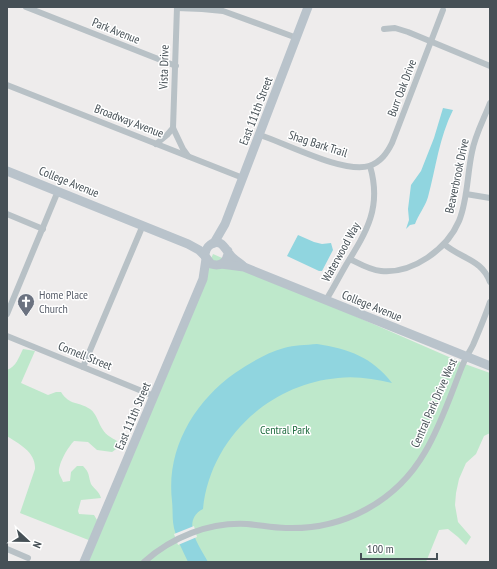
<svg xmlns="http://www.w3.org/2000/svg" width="497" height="569" font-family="'PT Sans Narrow',sans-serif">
<rect width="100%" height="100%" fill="#eeecec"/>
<g fill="#bee8cb">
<polygon points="213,254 465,364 490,373 490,433 484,436 476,454 466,463 459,479 456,493 455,505 458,522 471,537 466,545 458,537 448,529 439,530 426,562 87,562"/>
<path d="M 23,349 L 35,351 L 21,383 L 48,395 L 56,392 L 61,392 C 70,406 78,401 90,409 C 97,414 98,423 103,430 C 106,435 112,438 117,441 L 119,447 L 112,452 L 97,450 L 88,442 L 74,441 C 68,447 58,464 59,473 C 60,476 62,479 63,482 L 70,481 L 71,472 L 77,466 L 83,466 C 90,473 88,475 91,484 C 94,489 99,491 101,498 L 81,500 L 78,511 L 79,514 L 94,515 L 97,520 L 91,541 L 20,513 L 35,469 C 36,452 19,444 7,436 L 7,370 C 16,367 19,357 23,349 Z"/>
</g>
<g fill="#90d5df">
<path d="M 443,108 L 453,110 C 439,138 436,167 428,197 C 425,207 418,215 415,224 L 410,225 L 406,229 L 409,220 L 408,209 L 411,185 L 421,171 L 434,138 Z"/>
<polygon points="298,235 314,242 322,244 331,243 333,250 322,271 319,271 287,256"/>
<path d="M 317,344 C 349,349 372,357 392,383 C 374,379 357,376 338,378 C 269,384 210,439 203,509 C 180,521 200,547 208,562 L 188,562 C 183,551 177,540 174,528 C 172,519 173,510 172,501 C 166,449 194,402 235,373 C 250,363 266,353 284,348 C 294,345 306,345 317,344 Z"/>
</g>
<polygon fill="#eeecec" points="194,526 197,537 178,545 174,534"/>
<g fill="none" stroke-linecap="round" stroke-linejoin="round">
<g stroke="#b8c1c6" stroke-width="6">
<polyline points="26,7 176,66"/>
<polyline points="177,7 173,128 183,149 188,156"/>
<polyline points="177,8 202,9 223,11 297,38"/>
<polyline points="384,29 395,28 408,32 490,66"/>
<polyline points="7,85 243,178"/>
<path d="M 260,135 C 285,143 344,174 369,166 C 381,162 387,153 392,143 L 443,10"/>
<polyline points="156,144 167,135 173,128"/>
<polyline points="466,194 490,198"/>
<polyline points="7,214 43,229"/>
<path d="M 444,244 C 461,259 482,259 490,282"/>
<path d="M 350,259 C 360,264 370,270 381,271 C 413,274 447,249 459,221 C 468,199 467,174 472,152 C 475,135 484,119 490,103"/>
<path d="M 326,300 C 333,289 339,277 346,265 C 367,231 382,207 370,166"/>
<polyline points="7,314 58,191"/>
<polyline points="7,336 154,396"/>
<polyline points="83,367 143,225"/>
<polyline points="7,549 28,558"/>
<path d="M 144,562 C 172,537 209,522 247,524 C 260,525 273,528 286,528 C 343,530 396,502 425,452 C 440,427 450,397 461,369 C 464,360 469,353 473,345 C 479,331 485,317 490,302"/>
</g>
<g stroke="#b9c3cb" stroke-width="9">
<polyline points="7,171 188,244 199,250 205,256"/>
<polyline points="214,243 225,224 308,7"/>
<path d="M 228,251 C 228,262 221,267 211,264 L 205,256 C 205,251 206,248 210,245 C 222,236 226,252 233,258 C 236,261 240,263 243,266"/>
<polyline points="221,264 244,267 490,366"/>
<polyline points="84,562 203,279 206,259"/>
</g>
</g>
<defs>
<symbol id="church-pin" viewBox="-11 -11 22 30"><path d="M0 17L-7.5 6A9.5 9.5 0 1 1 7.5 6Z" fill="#6b7280" stroke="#fff"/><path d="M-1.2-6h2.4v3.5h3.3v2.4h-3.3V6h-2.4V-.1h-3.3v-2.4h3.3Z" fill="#fff"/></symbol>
</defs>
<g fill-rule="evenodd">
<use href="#church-pin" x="16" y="292" width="20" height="27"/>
</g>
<g text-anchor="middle" stroke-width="3" stroke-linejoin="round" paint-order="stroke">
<g font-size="12" fill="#465056" stroke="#fff">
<text transform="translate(116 31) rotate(22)" y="4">Park Avenue</text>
<text transform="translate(164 67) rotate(-88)" y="4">Vista Drive</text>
<text transform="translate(402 88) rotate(-69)" y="4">Burr Oak Drive</text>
<text transform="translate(256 111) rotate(-69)" y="4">East 111th Street</text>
<text transform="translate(129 121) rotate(21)" y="4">Broadway Avenue</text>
<text transform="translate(318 144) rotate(18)" y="4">Shag Bark Trail</text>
<text transform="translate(457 176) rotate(-78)" y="4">Beaverbrook Drive</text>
<text transform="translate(69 182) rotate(22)" y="4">College Avenue</text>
<text transform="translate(341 252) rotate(-61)" y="4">Waterwood Way</text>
<text transform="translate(372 306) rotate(22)" y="4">College Avenue</text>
<text transform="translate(85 356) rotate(22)" y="4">Cornell Street</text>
<text transform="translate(434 403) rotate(-66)" y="4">Central Park Drive West</text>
<text transform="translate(133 416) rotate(-67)" y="4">East 111th Street</text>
</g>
<g font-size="12" fill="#5b616d" stroke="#fff" text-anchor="start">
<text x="39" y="299">Home Place<tspan x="39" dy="14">Church</tspan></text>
</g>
<g font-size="12" fill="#216d41" stroke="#fff">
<text x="285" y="434">Central Park</text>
</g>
</g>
<rect width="497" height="569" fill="none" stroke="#465056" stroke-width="16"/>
<g transform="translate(28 541) rotate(112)" stroke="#ffffff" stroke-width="3" paint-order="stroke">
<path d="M0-3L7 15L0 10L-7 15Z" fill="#465056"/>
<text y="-6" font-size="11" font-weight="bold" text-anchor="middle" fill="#465056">N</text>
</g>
<path d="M361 553v6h76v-6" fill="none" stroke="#465056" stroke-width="2"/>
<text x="367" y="553" font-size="12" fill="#465056" stroke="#ffffff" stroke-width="3" paint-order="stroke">100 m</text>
</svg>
